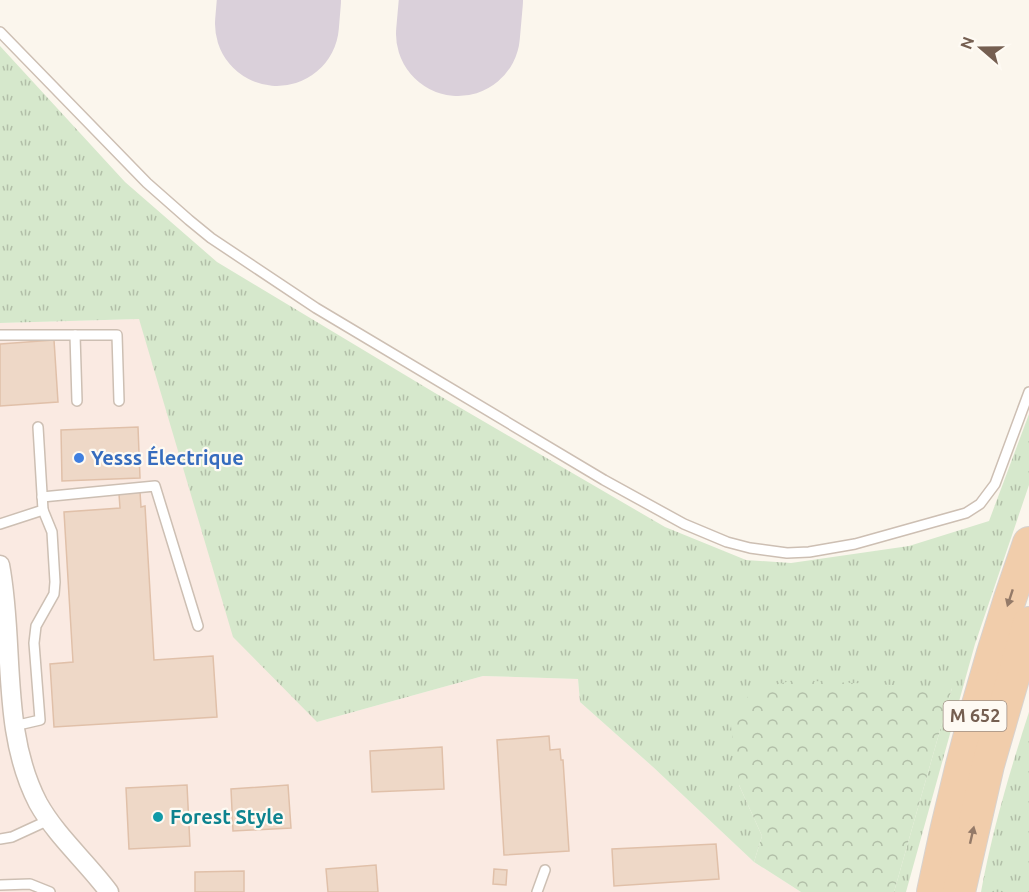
<svg xmlns="http://www.w3.org/2000/svg" width="1029" height="892" font-family="Ubuntu,sans-serif">
<defs>
<pattern id="grass-tufts" width="24" height="20" patternUnits="userSpaceOnUse" patternTransform="scale(1.5)"><rect width="24" height="20" fill="#d6e8cc"/><path d="M3 7l-1-3M5 7V3M7 7l1-3M15 17l-1-3M17 17v-4M19 17l1-3" fill="none" stroke="#b2bfa8"/></pattern>
<pattern id="forest-crowns" width="20" height="18" patternUnits="userSpaceOnUse" patternTransform="scale(1.5)"><rect width="20" height="18" fill="#d6e8cc"/><path d="M2 6a3 3 0 1 1 6 0M12 15a3 3 0 1 1 6 0" fill="none" stroke="#b2bfa8"/></pattern>
</defs>
<rect width="100%" height="100%" fill="#fbf6ed"/>
<polygon fill="#faeae2" points="139,319 317,722 483,676 578,679 580,702 653,767 754,862 801,892 0,892 0,323"/>
<g fill="url(#grass-tufts)">
<polygon points="0,46 125,182 217,262 435,393 665,527 746,560 791,563 909,546 989,521 1029,414 1029,485 975,644 906,892 894,892 952,688 739,785 762,836 754,862 653,767 580,702 578,679 483,676 317,722 233,637 139,319 0,323"/>
<path d="M 1029,712 L 1029,892 L 981,892 C 992,831 1010,771 1029,712 Z"/>
</g>
<polygon fill="url(#forest-crowns)" points="794,680 952,688 894,892 801,892 754,862 762,836 739,785 731,726 751,691"/>
<g fill="none" stroke-linecap="round" stroke-linejoin="round">
<g stroke="#dad0da" stroke-width="124">
<polyline points="277,24 279,0"/>
<polyline points="458,34 461,0"/>
</g>
</g>
<g fill="#eed8c7" stroke="#e0c0a9" stroke-width="1.5">
<polygon points="54,340 58,402 0,406 0,344"/>
<polygon points="138,427 140,478 62,481 61,430"/>
<polygon points="140,492 141,507 145,506 154,660 213,656 217,717 54,727 50,664 73,662 64,512 120,508 119,494"/>
<polygon points="549,736 550,750 560,749 561,760 563,760 569,851 504,855 497,740"/>
<polygon points="442,747 444,789 372,792 370,751"/>
<polygon points="187,785 190,846 129,849 126,788"/>
<polygon points="288,785 291,828 233,831 231,789"/>
<polygon points="716,844 719,879 614,886 612,849"/>
<polygon points="376,865 378,892 328,892 326,869"/>
<polygon points="494,869 507,870 506,885 493,884"/>
<polygon points="244,871 244,892 195,892 195,872"/>
</g>
<g fill="none" stroke-linecap="round" stroke-linejoin="round">
<defs>
<g id="service">
<polyline points="0,32 147,183 189,220 211,238 316,308 604,480 684,524 727,542 750,548 787,553 809,552 855,544 966,513 980,504 995,484 1029,392"/>
<polyline points="0,335 117,335 119,401"/>
<polyline points="75,335 77,401"/>
<polyline points="42,497 155,486 198,626"/>
<polyline points="0,524 43,510 38,427"/>
<polyline points="14,726 40,720 34,643 36,626 54,594 55,582 52,532 43,510"/>
<polyline points="0,839 12,837 49,820"/>
<polyline points="0,885 30,884 50,892"/>
<polyline points="537,892 545,870"/>
</g>
<path id="minor" d="M 0,565 C 15,643 0,730 38,803 C 57,837 86,861 109,892"/>
<g id="trunk">
<path d="M 933,892 C 957,774 989,656 1029,543"/>
<polyline points="959,892 988,765 1029,623"/>
</g>
</defs>
<use href="#service" stroke="#cdbfb3" stroke-width="12"/>
<use href="#minor" stroke="#cdbfb3" stroke-width="21"/>
<use href="#trunk" stroke="#d8d2ce" stroke-width="34"/>
<use href="#service" stroke="#fff" stroke-width="9"/>
<use href="#minor" stroke="#fff" stroke-width="18"/>
<use href="#trunk" stroke="#f1cdab" stroke-width="32"/>
</g>
<defs><path id="oneway-solid" d="M-6-.8H1V-3.2L6.5 0L1 3.2V.8H-6Z" transform="scale(1.5)"/></defs>
<g fill="#947a68">
<use href="#oneway-solid" transform="translate(1010 598) rotate(108)"/>
<use href="#oneway-solid" transform="translate(972 835) rotate(-77)"/>
</g>
<circle fill="#3f7fe0" stroke="#fefaf3" stroke-width="2" cx="79" cy="458" r="6"/>
<circle fill="#0f9aa8" stroke="#fefaf3" stroke-width="2" cx="158" cy="817" r="6"/>
<g text-anchor="middle" stroke-width="4.5" stroke-linejoin="round" paint-order="stroke">
<rect fill="#fefaf3" stroke="#9e8e82" stroke-width="1.5" x="943.5" y="701" width="63" height="30" rx="4.5"/>
<g font-size="18" font-weight="bold" fill="#755f51">
<text x="975" y="722">M 652</text>
</g>
<g font-size="20" font-weight="bold" fill="#366cbe" stroke="#fefaf3" text-anchor="start">
<text x="91" y="465">Yesss Électrique</text>
</g>
<g font-size="20" font-weight="bold" fill="#0d838f" stroke="#fefaf3" text-anchor="start">
<text x="170" y="824">Forest Style</text>
</g>
</g>
<g transform="translate(981 48) rotate(290)" stroke="#fefaf3" stroke-width="4.5" paint-order="stroke">
<path d="M0-4.5L10 22L0 15L-10 22Z" fill="#755f51"/>
<text y="-9" font-size="16" font-weight="bold" text-anchor="middle" fill="#755f51">N</text>
</g>
</svg>
